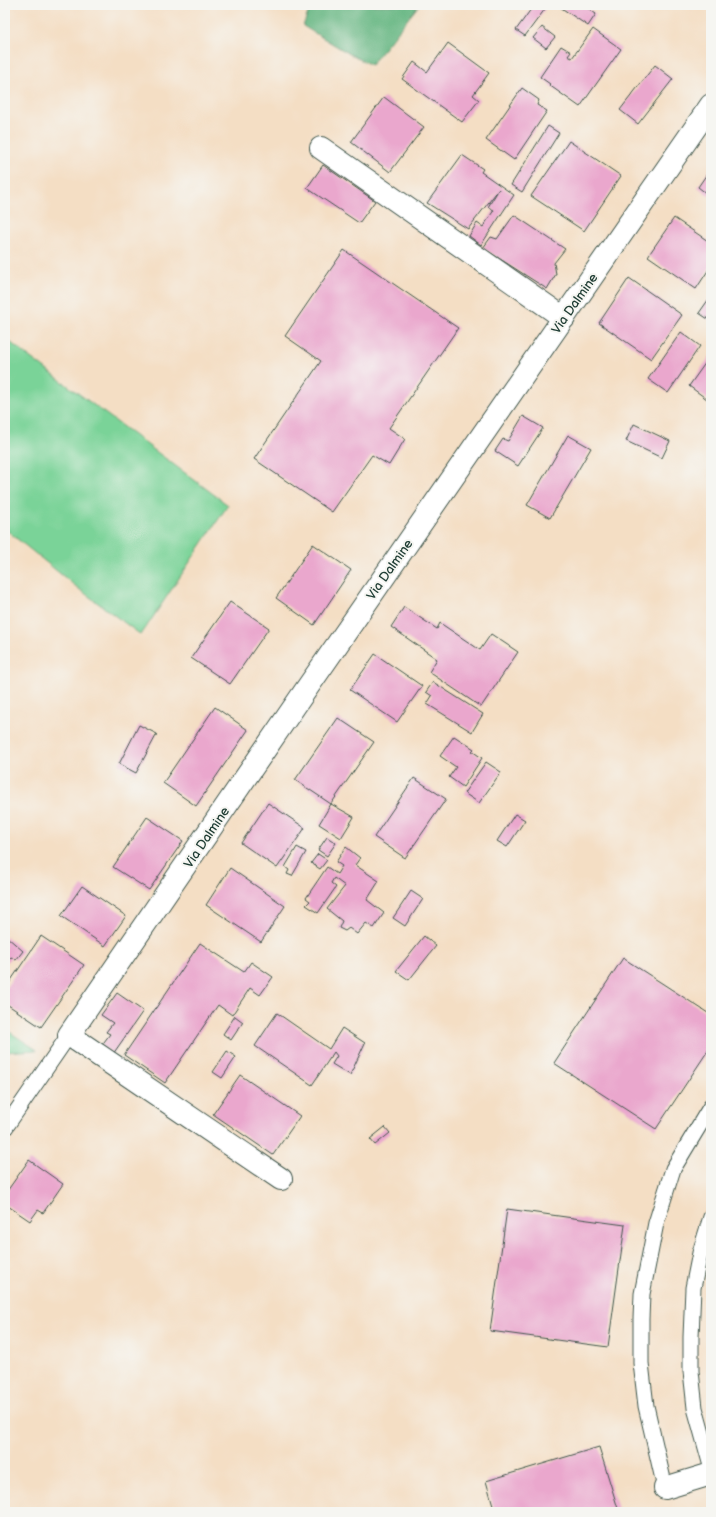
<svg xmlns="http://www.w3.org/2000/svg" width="716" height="1517" font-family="'Balsamiq Sans',sans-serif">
<rect width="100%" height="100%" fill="#f6f6f2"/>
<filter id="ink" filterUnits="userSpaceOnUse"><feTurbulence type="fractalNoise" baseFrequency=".025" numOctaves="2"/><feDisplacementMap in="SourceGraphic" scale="8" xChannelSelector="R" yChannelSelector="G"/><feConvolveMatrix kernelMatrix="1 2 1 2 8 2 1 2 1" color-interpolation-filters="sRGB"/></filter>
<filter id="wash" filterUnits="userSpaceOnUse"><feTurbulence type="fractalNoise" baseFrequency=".012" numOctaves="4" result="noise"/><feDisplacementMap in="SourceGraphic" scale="16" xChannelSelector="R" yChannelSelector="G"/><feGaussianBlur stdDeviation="0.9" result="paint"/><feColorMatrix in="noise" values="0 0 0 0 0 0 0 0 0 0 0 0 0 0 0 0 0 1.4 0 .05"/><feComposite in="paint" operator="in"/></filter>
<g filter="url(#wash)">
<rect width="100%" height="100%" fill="#f4dec4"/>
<g fill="#7ad398" stroke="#4c8866">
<polygon points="5,338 24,353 228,505 141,635 79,589 5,529"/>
<polygon points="5,1029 37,1050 5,1052"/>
</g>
<polygon fill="#63b580" stroke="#41795a" points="311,5 419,5 371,65 353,56 303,26"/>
<g id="blocks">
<g fill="#eaa7cd">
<polygon points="534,5 548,5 525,36 516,30"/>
<polygon points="557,5 583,5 596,14 588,26"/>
<polygon points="542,27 555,37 546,48 533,38"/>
<polygon points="593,29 621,49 580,107 549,85 550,84 540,77 561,46 571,52 568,56 572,58"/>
<polygon points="448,43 489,73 473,95 479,100 462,122 402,79 414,62 427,72"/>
<polygon points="655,65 673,79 638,124 620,110"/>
<polygon points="522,88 539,100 537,105 547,111 514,160 486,140"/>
<polygon points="384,97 424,127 390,172 351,142"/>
<polygon points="548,126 559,133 522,192 511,185"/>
<polygon points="569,141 621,176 584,231 531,196"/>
<polygon points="462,155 483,169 481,172 514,195 481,245 469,236 477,223 483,227 494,210 488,207 499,189 468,229 427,203"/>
<polygon points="323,165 375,201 359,223 307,188"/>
<polygon points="711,168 711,197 698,187"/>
<polygon points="514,215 565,249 554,263 556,274 547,289 483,248 491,237 497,239"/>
<polygon points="674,218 711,243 711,266 696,289 648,256"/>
<polygon points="344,250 458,328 389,428 405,439 389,465 372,455 332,512 254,459 321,361 285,336"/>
<polygon points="629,278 682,315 651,359 599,323"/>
<polygon points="711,296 711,321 699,313"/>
<polygon points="681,332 700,346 668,393 648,379"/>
<polygon points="711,355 711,402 689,386"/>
<polygon points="523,416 543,428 518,466 495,451 503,439 508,441"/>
<polygon points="634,424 670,441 662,458 626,441"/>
<polygon points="568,435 591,448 550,518 527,505"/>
<polygon points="313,544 351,570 314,625 276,598"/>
<polygon points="230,602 269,628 230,684 191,658"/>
<polygon points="404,607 437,629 440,623 480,650 491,634 518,652 481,707 429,672 437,659 391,627"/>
<polygon points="375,654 422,686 397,722 350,690"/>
<polygon points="433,682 483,714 472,732 427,704 432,696 426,692"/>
<polygon points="215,707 248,730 196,806 163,783"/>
<polygon points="338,718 374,742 331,804 354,817 341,838 319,824 331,804 295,780"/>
<polygon points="139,725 157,734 136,773 119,764"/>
<polygon points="454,736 474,749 472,751 482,758 463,787 449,777 456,767 440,756"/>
<polygon points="486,762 501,772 479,803 464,793"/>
<polygon points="414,778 446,799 405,858 374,837"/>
<polygon points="268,803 305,828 277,868 241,843"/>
<polygon points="515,814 525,820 507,847 497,841"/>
<polygon points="147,817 183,841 149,890 113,867"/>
<polygon points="327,837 336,843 327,856 318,850"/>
<polygon points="297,847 306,852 292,876 287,874 289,870 285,867"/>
<polygon points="346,847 360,858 355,865 379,881 367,900 384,913 374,928 366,923 357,934 349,928 345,931 339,928 342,921 327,909 345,886 334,878 331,883 336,887 318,913 306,905 310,901 306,898 327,867 337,874 342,866 336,862"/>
<polygon points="318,854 327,860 320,869 311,863"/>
<polygon points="230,868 285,906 261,942 206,905"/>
<polygon points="82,886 126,916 105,946 61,916"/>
<polygon points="411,891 423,899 405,926 393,918"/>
<polygon points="41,936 84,965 41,1027 5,1003 5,989"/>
<polygon points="424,936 436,946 409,980 396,971"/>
<polygon points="7,937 23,951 16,960 11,957 5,964 5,939"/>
<polygon points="200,943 244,972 251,962 273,977 260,995 250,988 232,1015 218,1005 165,1083 124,1055"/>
<polygon points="623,958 711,1015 711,1046 656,1129 554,1063"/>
<polygon points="117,993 143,1011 113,1054 101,1046 110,1034 106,1032 113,1023 101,1015"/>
<polygon points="277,1013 329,1049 342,1028 365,1043 350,1075 332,1064 337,1056 334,1052 312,1085 255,1046"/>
<polygon points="235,1016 243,1022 231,1040 223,1034"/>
<polygon points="227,1051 236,1057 222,1078 213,1072"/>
<polygon points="240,1075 300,1116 273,1155 213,1114"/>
<polygon points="385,1127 390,1133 375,1145 370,1139"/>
<polygon points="29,1160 63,1184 43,1213 38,1210 30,1221 5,1204 5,1194"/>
<polygon points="507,1209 625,1225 608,1347 490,1331"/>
<polygon points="599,1447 619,1512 495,1512 486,1481"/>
</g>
</g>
</g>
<g filter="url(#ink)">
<use href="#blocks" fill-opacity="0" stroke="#3f554a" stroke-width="1"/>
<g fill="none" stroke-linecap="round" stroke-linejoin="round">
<defs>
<g id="service">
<polyline points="5,1128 69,1035"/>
<polyline points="711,1217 700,1253 693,1288 691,1337 691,1371 695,1408 711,1466"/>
<polyline points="665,1488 646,1406 641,1363 641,1319 642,1294 656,1223 673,1169 711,1106"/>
</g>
<g id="minor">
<polyline points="321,148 564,318"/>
<polyline points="281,1179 69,1035 305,691 711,105"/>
<polyline points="665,1488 711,1474"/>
</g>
</defs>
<use href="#service" stroke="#3f554a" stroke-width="17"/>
<use href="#minor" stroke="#3f554a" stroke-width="24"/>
<use href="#service" stroke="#fff" stroke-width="15"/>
<use href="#minor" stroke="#fff" stroke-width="22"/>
</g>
</g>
<g text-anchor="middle" stroke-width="4" stroke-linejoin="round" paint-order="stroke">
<g font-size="13" fill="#1f3d34" stroke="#f6f6f2">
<text transform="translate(574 303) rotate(-55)" y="5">Via Dalmine</text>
<text transform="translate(389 569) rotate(-55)" y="5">Via Dalmine</text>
<text transform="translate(206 837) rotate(-56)" y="5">Via Dalmine</text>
</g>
</g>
<rect width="716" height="1517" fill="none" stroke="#f6f6f2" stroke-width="20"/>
</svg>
